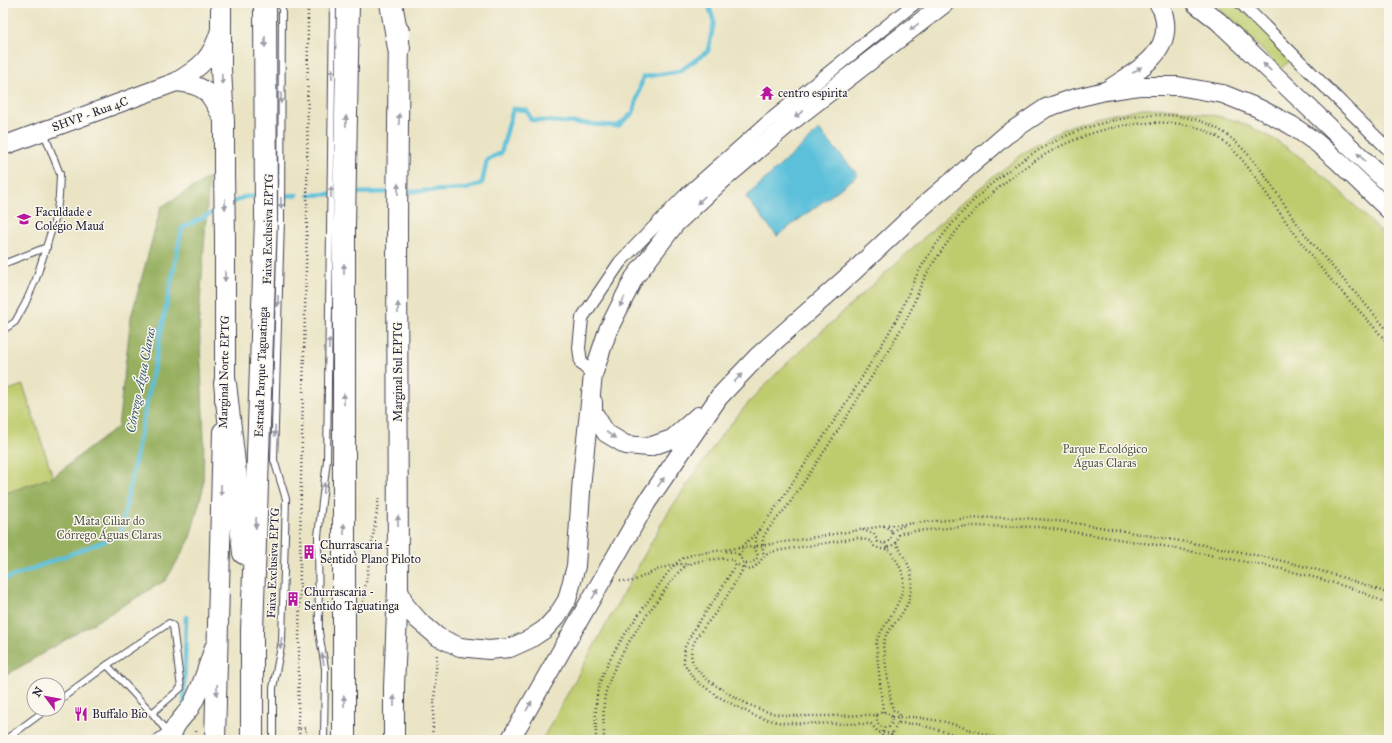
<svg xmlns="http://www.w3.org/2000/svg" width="1392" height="743" font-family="'IM FELL Great Primer',serif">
<rect width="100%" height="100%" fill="#fbf7ec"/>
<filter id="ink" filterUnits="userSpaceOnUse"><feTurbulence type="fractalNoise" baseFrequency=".025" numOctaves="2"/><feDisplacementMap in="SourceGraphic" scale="8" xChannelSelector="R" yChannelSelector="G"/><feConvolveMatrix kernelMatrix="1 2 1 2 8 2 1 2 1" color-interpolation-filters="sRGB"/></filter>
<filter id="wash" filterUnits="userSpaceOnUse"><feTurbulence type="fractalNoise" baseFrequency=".012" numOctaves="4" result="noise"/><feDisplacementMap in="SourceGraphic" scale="16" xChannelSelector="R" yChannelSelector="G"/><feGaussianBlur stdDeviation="0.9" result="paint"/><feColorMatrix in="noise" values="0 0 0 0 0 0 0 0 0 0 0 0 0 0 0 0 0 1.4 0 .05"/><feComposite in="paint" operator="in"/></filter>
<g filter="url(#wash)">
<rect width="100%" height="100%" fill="#eae4c5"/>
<g fill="#bfcc6e" stroke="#707754">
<polygon points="1213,3 1237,3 1293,59 1281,68"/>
<path d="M 1143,108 C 1173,108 1192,110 1221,117 C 1228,119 1235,120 1242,123 C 1300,147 1345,196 1389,240 L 1389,740 L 542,740 L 667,514 L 723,433 L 751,400 L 782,368 L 966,199 L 1022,154 L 1055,133 L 1078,123 L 1100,117 Z"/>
<polygon points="23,385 53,477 3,494 3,392"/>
</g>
<polygon fill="#97b061" stroke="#5c694e" points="209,177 199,318 204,439 203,489 189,541 166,580 3,677 3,494 53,477 83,453 118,427 131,317 161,207"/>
<polygon fill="#5cc0da" stroke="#3f718a" points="819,130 858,175 777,236 746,197"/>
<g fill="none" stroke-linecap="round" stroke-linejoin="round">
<g stroke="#5cc0da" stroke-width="4.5">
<polyline points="402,192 466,189 482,183 487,160 501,153 513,109 527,110 531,120 618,126 633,113 643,77 680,71 708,51 714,22 708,3"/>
<polyline points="350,193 393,192"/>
<polyline points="309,195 333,194"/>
<polyline points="278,196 297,195"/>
<polyline points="230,204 244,197 261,196"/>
<polyline points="3,580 120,535 182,228 220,209"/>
<polyline points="184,704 186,617"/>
<polyline points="183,740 183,736"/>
</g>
</g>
</g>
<g filter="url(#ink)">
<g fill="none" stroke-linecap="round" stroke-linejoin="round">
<defs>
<g id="lane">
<polyline points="3,264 47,247"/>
<polyline points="3,330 15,322 25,304 36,279 56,216 59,196 60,174 44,133"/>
<polyline points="107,665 169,623 173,626 181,688 152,713"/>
<polyline points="58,701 107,665 152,713 168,733"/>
<polyline points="5,740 47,709"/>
<polyline points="273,740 273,688 282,641 286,499 274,460 281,220 282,3"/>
<polyline points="324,740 325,668 319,632 318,536 327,460 333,3"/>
</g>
<g id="street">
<polyline points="1241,3 1389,150"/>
<polyline points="593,375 581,363 579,348 582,318 620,262 685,195 765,124 915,3"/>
<polyline points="159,740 173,730"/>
</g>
<g id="secondary">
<polyline points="1195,3 1218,21 1389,184"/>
<path d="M 176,82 C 209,85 210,95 224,121"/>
<path d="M 1109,89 C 1133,73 1169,56 1165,22 C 1164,14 1163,10 1158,3"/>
<path d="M 3,146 L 176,82 C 201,67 212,58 220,30"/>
<polyline points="593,402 593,412 606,433 626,445 649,447 672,439 698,416"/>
<polyline points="398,588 405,605 418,620 438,637 460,647 489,650 510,648 530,639 545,629 557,616 567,600 576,566 582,477 593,375 608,330 634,278 675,224 722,180 789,123 945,3"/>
<path d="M 172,740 C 171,727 183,718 190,708 C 201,690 207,668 214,647"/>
<polyline points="510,740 647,502 719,397 758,356 853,272 921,208 1006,135 1046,108 1072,99 1105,91 1139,86 1178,86 1223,94 1258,108 1291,125 1317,143 1339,162 1389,210"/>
</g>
<g id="primary">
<polyline points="221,3 221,69 224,122 224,172 225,237 225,400"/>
<polyline points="215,740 223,432"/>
<polyline points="394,740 394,687 398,588 397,220 399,31"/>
</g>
<g id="highway">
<polyline points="391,3 399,48"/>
<polyline points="225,383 244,553"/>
<polyline points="252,740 252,631 266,218 265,3"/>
<polyline points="344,740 344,226 348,3"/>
</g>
</defs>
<use href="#lane" stroke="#403f50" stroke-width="8"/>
<use href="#street" stroke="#403f50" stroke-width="14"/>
<use href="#secondary" stroke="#403f50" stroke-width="20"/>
<use href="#primary" stroke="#403f50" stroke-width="22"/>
<use href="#highway" stroke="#403f50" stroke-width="24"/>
<g stroke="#403f50" stroke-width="2.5" stroke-dasharray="1 3" stroke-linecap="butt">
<polyline points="308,3 307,226 301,479 298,729 305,728 308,740"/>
<path d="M 884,526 C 929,522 974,516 1019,518 C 1068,520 1116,530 1163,538 C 1240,551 1317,565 1389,594"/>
<polyline points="892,532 896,529 906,525"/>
<polyline points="896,543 899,535 902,533 915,531 970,526 1040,527 1163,546 1282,569 1317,578 1357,590 1389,604"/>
<path d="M 757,546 C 754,540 757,535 759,530"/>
<path d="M 753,547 L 884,526 L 890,529 L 892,532 C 891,541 888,545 878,542 L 874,534 L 860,529"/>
<path d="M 738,548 C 754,542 783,497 793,482 C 822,439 851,397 877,352 C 885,340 892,327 899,315 C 906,300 911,285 919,271 C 960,200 1035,136 1116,120 C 1153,112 1195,111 1227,135 C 1259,159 1278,197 1301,229 C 1329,265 1360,297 1389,332"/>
<polyline points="726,551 736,553 740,555"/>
<path d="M 764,557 C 763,549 761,541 765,534 C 772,523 782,514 789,504 C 814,467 839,430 862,392 C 879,365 897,338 911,310 C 916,298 920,286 926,275 C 967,204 1044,137 1127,125 C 1157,121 1193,120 1219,138 C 1239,152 1252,173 1266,193 C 1281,215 1297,237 1313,258 C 1337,289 1365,315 1389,345"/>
<path d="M 746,564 C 737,579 729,594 719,608 C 710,621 697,633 692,648 C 688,664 700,674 712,683 C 729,694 748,706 768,712 C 786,717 805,716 823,716 C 841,716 859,715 877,715 L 879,713 L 886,712 L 892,717 L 892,723 L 889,727 C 880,729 876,724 877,715"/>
<path d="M 620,580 L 629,582 L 633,581 C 653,572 667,563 689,564"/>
<polyline points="363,602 379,497"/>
<path d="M 883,712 L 876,643 C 879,634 884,627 889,619 C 909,586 909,573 884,544"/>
<polyline points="892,717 915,717 946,722 1003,740"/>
<polyline points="298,729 301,739"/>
<path d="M 892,734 L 878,732 L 871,724 L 782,723 L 757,717 L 717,696 L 693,678 L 684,663 L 685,647 L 694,629 L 717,596 L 736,564 L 748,570 C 762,565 759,558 770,552 L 857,538 L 871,541 L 874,546 L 880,549 L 886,549 L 896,543 L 907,562 L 911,572 L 912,582 L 911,591 L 908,603 L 901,615 L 886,635 L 883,645 L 891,702 L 893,710 L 899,713 L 898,723"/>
<polyline points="432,736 496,738"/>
<polyline points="424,739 424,740"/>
<polyline points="196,740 196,730"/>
<polyline points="432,740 437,653"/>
<path d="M 596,740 C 596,721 594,701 600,682 C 610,653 629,629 646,604 C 657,589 666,572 680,560 C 684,557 689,556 694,554 L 738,548 L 753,547 C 760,555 759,560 748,564 L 742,562 L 740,555 L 744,548"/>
<path d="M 604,740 C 604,724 602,706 606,691 C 617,652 649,613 672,580 C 676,575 680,570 686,566 C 695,560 722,557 733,560 L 736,564"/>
<polyline points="881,740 884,728"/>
<polyline points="890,740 892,734 898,723 917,724 975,740"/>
</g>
<use href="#lane" stroke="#fff" stroke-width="6"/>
<use href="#street" stroke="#fff" stroke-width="12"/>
<use href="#secondary" stroke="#fff" stroke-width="18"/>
<use href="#primary" stroke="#fff" stroke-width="20"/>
<use href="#highway" stroke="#fff" stroke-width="22"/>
<polyline stroke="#403f50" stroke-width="2.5" stroke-dasharray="1 3" stroke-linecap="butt" points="203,739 424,739"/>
</g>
<defs><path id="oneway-solid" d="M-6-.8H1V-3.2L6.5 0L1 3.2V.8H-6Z"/></defs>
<g fill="#9c9ca7">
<use href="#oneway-solid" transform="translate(914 27) rotate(142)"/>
<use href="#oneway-solid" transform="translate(265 42) rotate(90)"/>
<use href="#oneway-solid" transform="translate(1267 67) rotate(-136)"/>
<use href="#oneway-solid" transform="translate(1137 70) rotate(-34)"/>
<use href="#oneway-solid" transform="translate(332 74) rotate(-89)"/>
<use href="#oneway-solid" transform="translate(222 79) rotate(87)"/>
<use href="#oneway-solid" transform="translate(281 98) rotate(91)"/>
<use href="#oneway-solid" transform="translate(799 114) rotate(142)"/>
<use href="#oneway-solid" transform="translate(399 119) rotate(-89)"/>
<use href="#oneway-solid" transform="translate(346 121) rotate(-89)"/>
<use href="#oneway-solid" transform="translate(1361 157) rotate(-136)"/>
<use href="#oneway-solid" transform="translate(398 189) rotate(-89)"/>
<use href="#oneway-solid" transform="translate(331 192) rotate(-89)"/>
<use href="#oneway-solid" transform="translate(701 200) rotate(137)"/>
<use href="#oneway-solid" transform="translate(281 203) rotate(89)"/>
<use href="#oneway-solid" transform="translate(225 204) rotate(89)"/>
<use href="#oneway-solid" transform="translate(344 269) rotate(-90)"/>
<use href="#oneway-solid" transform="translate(225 276) rotate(90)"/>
<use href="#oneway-solid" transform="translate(278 301) rotate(92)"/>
<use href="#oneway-solid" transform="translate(622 302) rotate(116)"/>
<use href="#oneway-solid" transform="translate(398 308) rotate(-90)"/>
<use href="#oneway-solid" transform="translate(329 344) rotate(-89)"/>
<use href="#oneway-solid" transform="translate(738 378) rotate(-46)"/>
<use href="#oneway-solid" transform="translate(344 399) rotate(-90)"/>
<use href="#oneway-solid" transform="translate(275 431) rotate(92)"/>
<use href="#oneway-solid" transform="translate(611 435) rotate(34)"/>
<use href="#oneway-solid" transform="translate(661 482) rotate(-55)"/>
<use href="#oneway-solid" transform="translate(324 488) rotate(-84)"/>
<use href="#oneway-solid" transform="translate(221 490) rotate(91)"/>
<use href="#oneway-solid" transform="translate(398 521) rotate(-90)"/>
<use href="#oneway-solid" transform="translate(256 523) rotate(92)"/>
<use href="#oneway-solid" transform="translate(344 529) rotate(-90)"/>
<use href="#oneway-solid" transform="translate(595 594) rotate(-60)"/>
<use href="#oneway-solid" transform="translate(281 643) rotate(98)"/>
<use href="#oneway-solid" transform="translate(323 659) rotate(-99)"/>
<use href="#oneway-solid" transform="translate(217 690) rotate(92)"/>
<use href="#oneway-solid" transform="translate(344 701) rotate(-90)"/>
<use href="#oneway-solid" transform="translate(394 701) rotate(-90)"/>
<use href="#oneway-solid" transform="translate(529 706) rotate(-60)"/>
</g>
</g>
<defs>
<symbol id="temple-bare" viewBox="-9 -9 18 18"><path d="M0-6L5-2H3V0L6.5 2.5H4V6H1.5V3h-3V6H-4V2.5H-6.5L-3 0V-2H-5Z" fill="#b5179e" stroke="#fbf7ec" stroke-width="2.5" paint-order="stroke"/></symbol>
<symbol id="university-bare" viewBox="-9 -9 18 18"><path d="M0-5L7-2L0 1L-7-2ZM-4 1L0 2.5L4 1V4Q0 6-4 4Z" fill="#b5179e" stroke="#fbf7ec" stroke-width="2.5" paint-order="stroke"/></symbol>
<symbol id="building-bare" viewBox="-9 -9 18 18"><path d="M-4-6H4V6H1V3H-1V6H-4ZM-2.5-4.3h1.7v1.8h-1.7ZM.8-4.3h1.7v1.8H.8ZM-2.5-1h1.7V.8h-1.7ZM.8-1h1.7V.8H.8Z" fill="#b5179e" stroke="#fbf7ec" stroke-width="2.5" paint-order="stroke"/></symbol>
<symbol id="restaurant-bare" viewBox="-9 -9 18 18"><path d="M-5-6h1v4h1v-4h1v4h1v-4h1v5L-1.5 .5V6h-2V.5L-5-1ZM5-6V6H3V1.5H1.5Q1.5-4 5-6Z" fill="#b5179e" stroke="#fbf7ec" stroke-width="2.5" paint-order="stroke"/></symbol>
</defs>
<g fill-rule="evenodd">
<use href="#temple-bare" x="757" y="83" width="20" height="20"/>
<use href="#university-bare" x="14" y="209" width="20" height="20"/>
<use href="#building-bare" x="299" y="542" width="20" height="20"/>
<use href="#building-bare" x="283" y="589" width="20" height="20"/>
<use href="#restaurant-bare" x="71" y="704" width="20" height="20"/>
</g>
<g text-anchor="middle" stroke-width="3" stroke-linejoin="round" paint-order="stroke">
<g font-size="12" fill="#22223b" stroke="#fbf7ec" text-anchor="start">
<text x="778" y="97">centro espirita</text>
<text x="35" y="216">Faculdade e<tspan x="35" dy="14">Colégio Mauá</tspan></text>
<text x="320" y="549">Churrascaria -<tspan x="320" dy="14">Sentido Plano Piloto</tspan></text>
<text x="304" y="596">Churrascaria -<tspan x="304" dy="14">Sentido Taguatinga</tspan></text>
<text x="92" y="718">Buffalo Bio</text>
</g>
<g font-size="12" fill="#22223b" stroke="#fbf7ec">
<text transform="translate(90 114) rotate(-20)" y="4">SHVP - Rua 4C</text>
<text transform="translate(268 229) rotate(-89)" y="4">Faixa Exclusiva EPTG</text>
<text transform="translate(224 372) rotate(-89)" y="4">Marginal Norte EPTG</text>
<text transform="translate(261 372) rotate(-88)" y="4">Estrada Parque Taguatinga</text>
<text transform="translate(398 372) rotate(-90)" y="4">Marginal Sul EPTG</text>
<text transform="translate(273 563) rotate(-88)" y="4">Faixa Exclusiva EPTG</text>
</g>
<g font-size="12" fill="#51554a" stroke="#fbf7ec">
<text x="1105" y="453">Parque Ecológico<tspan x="1105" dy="14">Águas Claras</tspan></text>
<text x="109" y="525">Mata Ciliar do<tspan x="109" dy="14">Córrego Águas Claras</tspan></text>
</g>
<g font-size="13" font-style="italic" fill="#365973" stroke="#fbf7ec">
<text transform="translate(140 380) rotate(-79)" y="5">Córrego Água Claras</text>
</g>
</g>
<rect width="1392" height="743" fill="none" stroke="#fbf7ec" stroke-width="16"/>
<g transform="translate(46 697) rotate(302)"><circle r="19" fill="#fbf7ec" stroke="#a4a2a5"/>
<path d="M0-3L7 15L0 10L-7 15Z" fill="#b5179e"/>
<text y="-6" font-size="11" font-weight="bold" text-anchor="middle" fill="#22223b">N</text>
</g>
</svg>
